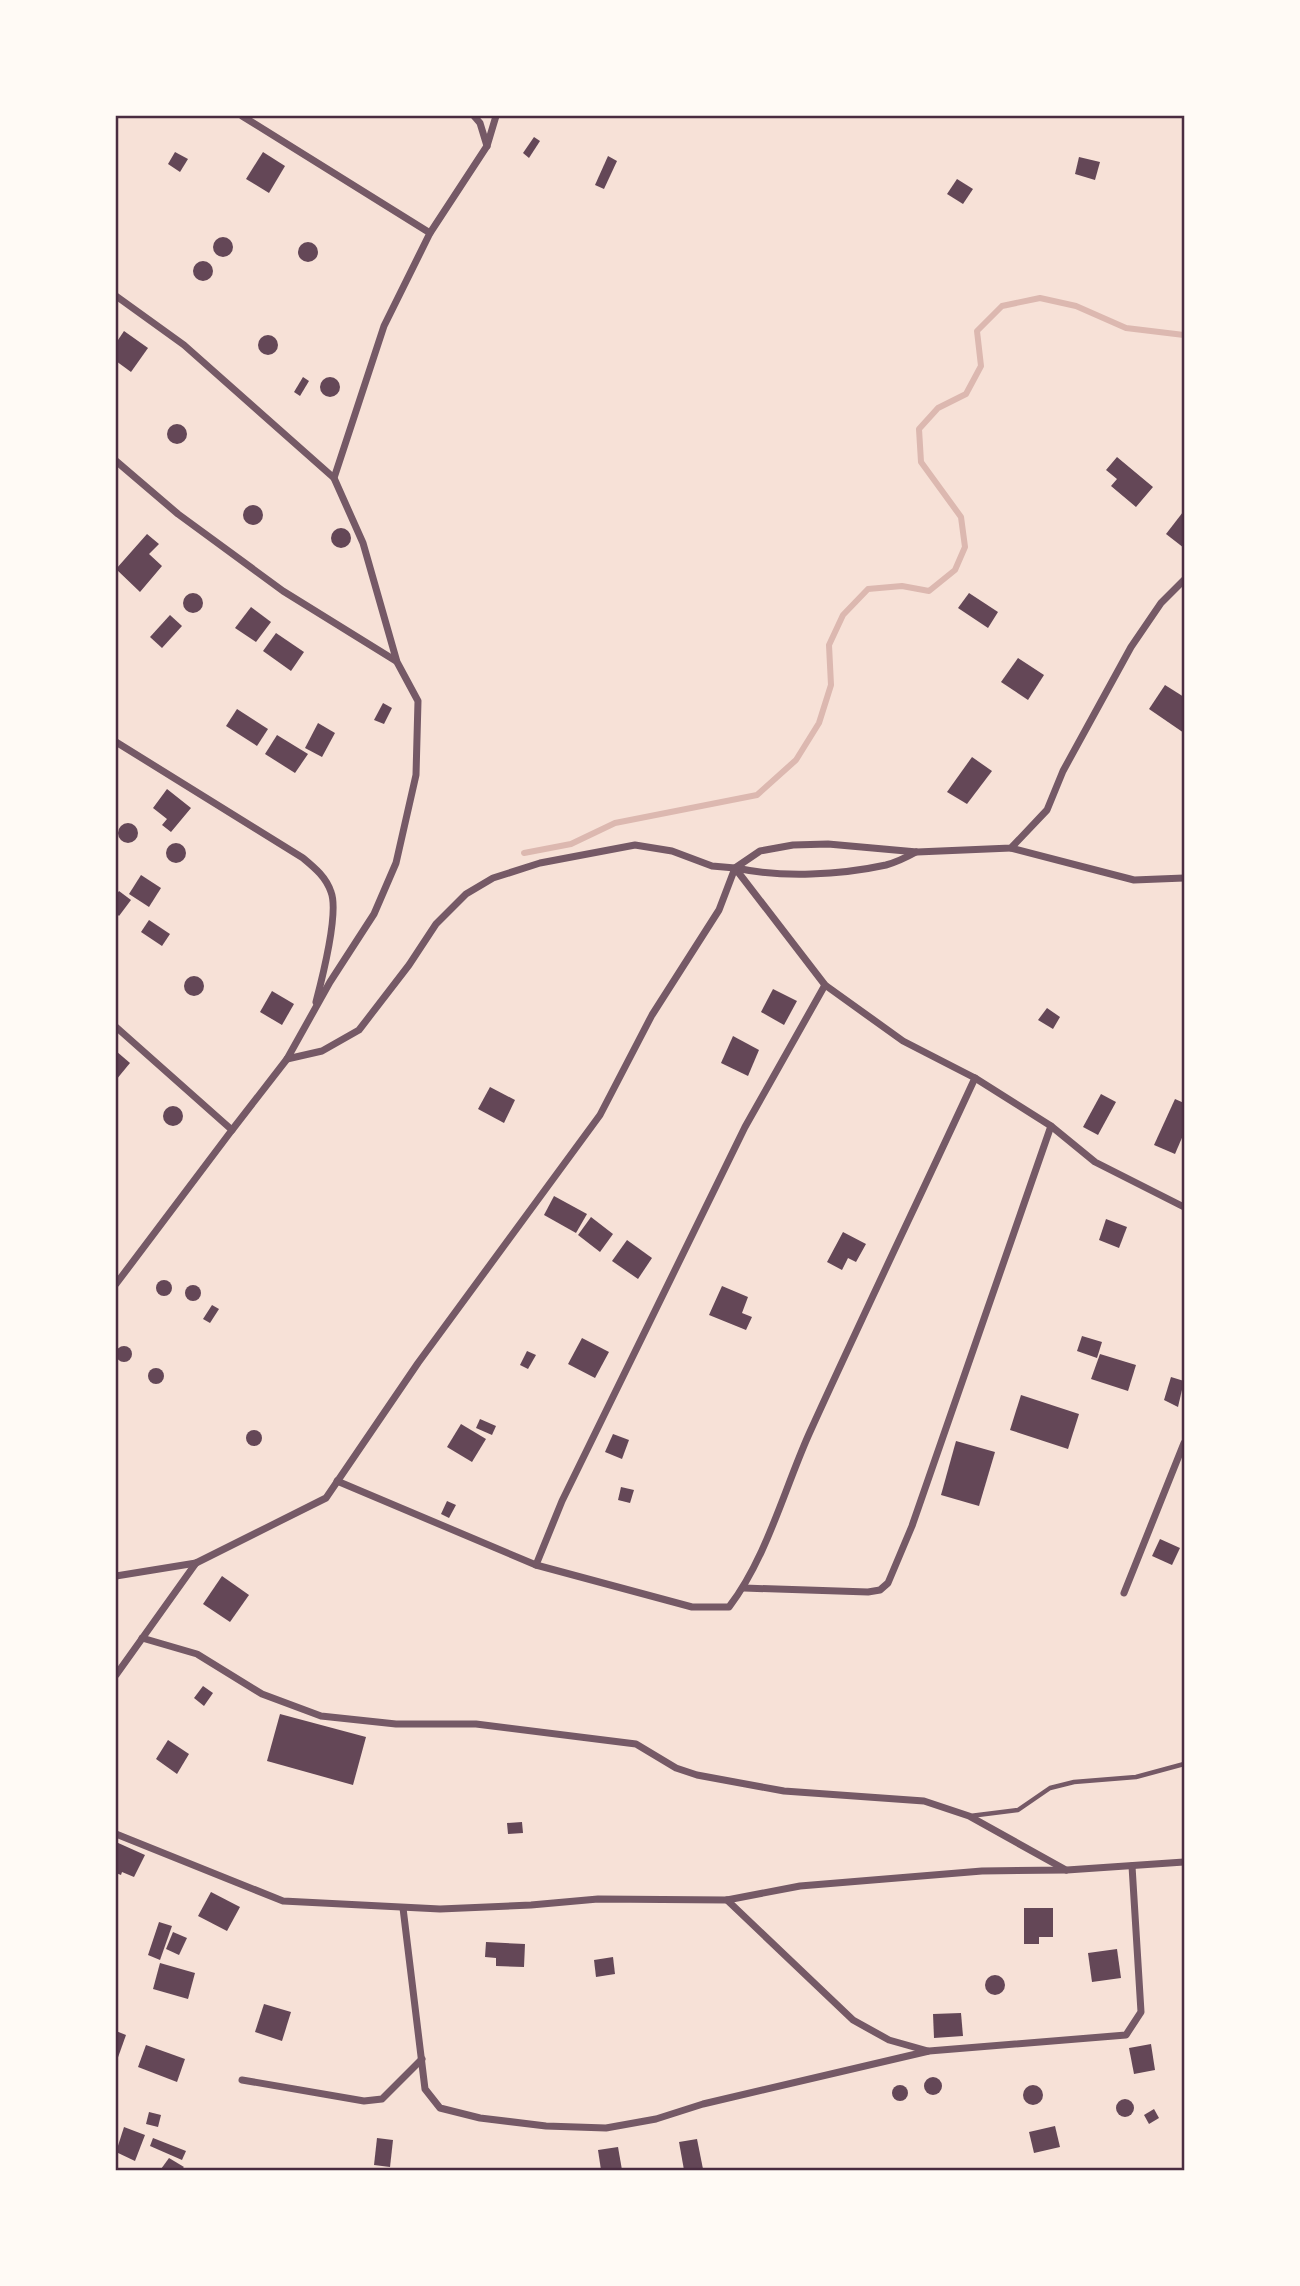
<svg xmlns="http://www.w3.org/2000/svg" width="1300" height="2286" font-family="'Golos Text',sans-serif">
<rect width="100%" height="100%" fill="#f7e1d7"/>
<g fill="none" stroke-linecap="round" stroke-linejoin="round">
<polyline stroke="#dcb8b0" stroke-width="6" points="524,853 571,844 615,823 757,795 796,760 819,723 831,685 829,645 843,615 868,589 902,586 929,591 955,570 965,547 961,517 921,462 919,429 938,408 966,394 981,366 977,331 1002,306 1040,298 1076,306 1126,328 1184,335"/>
</g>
<g fill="#644757">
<polygon points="534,137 540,141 529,158 523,153"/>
<polygon points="175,152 188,159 180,172 168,164"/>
<polygon points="263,152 285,166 269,193 246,179"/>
<polygon points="608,156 617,161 604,189 595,185"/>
<polygon points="1079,157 1100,162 1095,180 1075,174"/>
<polygon points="957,179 973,189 963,204 947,194"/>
<circle cx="223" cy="247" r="10"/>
<circle cx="308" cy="252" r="10"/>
<circle cx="203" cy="271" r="10"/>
<polygon points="124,331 148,348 131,372 116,361 116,343"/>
<circle cx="268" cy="345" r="10"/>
<circle cx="330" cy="387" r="10"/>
<polygon points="303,377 309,381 300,396 294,392"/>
<circle cx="177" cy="434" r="10"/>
<polygon points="1117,457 1153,487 1136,507 1111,486 1117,479 1106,470"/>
<circle cx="253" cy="515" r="10"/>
<polygon points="1183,512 1184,513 1184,548 1166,534"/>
<circle cx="341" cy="538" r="10"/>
<polygon points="147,534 159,544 149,554 162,566 140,592 116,569"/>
<circle cx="193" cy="603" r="10"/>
<polygon points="969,593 998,612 988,628 958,608"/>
<polygon points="251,607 271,622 256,642 235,628"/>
<polygon points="170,615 182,626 162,648 150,637"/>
<polygon points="276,633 304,652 291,671 263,651"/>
<polygon points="1018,658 1044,675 1028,700 1001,682"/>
<polygon points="1165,685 1184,697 1184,733 1149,709"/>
<polygon points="383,703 392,708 384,724 374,720"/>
<polygon points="237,709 268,729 257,746 226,726"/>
<polygon points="318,723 335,733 322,757 305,748"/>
<polygon points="277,735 308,754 295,773 265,754"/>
<polygon points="972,757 992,771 967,804 947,792"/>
<polygon points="167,789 191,808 171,832 162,825 167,819 153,808"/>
<circle cx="128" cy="833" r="10"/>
<circle cx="176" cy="853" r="10"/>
<polygon points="141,875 161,888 149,907 129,894"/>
<polygon points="119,891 131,900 119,916 116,913 116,895"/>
<polygon points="149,920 170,934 162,946 141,932"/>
<circle cx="194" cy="986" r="10"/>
<polygon points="773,989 797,1001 784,1025 761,1012"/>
<polygon points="272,991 294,1004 282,1025 260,1012"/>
<polygon points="1047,1008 1060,1017 1053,1029 1038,1020"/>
<polygon points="733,1036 759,1050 748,1076 721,1063"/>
<polygon points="116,1051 130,1063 116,1080"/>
<polygon points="490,1087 515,1100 504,1123 478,1109"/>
<polygon points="1101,1094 1116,1102 1098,1135 1083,1127"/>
<polygon points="1175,1099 1184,1103 1184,1133 1175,1154 1154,1145"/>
<circle cx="173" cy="1116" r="10"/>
<polygon points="554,1196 587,1214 576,1233 544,1215"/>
<polygon points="591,1217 613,1234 600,1252 578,1235"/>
<polygon points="1106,1219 1127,1227 1119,1248 1099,1240"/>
<polygon points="843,1232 866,1244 856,1262 848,1258 842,1270 827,1262"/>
<polygon points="627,1240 652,1258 638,1279 612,1261"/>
<circle cx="164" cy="1288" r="8"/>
<circle cx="193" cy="1293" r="8"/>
<polygon points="722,1286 748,1297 742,1313 752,1317 746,1330 709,1315"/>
<polygon points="212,1305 219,1309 210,1323 203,1319"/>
<polygon points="1082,1336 1102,1342 1097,1358 1077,1351"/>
<polygon points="582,1338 609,1352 595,1378 568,1364"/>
<circle cx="124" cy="1354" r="8"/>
<polygon points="527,1351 536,1355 528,1369 520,1365"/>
<polygon points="1100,1354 1136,1365 1128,1391 1091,1379"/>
<circle cx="156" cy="1376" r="8"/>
<polygon points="1171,1377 1184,1381 1178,1407 1164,1400"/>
<polygon points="1021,1395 1079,1414 1068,1449 1010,1430"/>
<polygon points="480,1419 496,1426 492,1435 476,1428"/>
<polygon points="461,1424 486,1439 472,1462 447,1447"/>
<circle cx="254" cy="1438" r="8"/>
<polygon points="613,1434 629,1440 622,1459 605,1452"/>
<polygon points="956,1441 995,1452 979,1506 941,1495"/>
<polygon points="621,1487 634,1490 630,1503 618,1500"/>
<polygon points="447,1501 456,1505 449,1518 441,1514"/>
<polygon points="1160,1539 1180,1548 1172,1565 1152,1556"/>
<polygon points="222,1576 249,1595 230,1622 203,1604"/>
<polygon points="203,1686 213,1693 204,1706 194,1698"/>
<polygon points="280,1714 366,1737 353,1785 267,1761"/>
<polygon points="168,1740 189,1754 177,1774 156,1759"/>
<polygon points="522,1822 523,1833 508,1834 507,1823"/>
<polygon points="116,1842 145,1855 134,1877 122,1872 121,1875 116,1873"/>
<polygon points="211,1892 240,1907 227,1931 198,1916"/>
<polygon points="1024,1908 1053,1908 1053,1937 1039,1937 1039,1944 1024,1944"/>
<polygon points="159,1922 172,1926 160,1960 148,1955"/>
<polygon points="173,1932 187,1938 179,1955 166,1949"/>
<polygon points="486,1942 525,1944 524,1967 496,1966 496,1958 485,1957"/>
<polygon points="1117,1949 1121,1978 1092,1982 1088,1953"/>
<polygon points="613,1957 615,1974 596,1977 594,1960"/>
<polygon points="160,1963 195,1973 188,1999 153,1989"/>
<circle cx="995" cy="1985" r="10"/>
<polygon points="264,2004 291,2012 282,2041 255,2032"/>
<polygon points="961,2013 963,2036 934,2038 933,2014"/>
<polygon points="116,2031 126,2035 116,2063"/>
<polygon points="1151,2044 1155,2070 1134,2074 1129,2048"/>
<polygon points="146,2045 185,2059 177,2082 138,2067"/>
<circle cx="933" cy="2086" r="9"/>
<circle cx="900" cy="2093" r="8"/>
<circle cx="1033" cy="2095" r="10"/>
<circle cx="1125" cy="2108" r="9"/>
<polygon points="1154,2109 1159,2118 1149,2124 1144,2115"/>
<polygon points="149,2112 161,2115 158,2127 146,2124"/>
<polygon points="1055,2126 1060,2147 1034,2153 1029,2132"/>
<polygon points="124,2127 145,2135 135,2161 116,2152"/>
<polygon points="153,2138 186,2151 182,2160 150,2146"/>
<polygon points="377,2138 393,2140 390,2167 374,2165"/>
<polygon points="697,2139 703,2169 684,2170 679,2142"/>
<polygon points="618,2147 622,2170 601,2170 598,2150"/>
<polygon points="169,2158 184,2167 181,2170 161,2169"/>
</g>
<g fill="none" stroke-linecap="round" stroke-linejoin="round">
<polyline stroke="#755966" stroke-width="4.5" points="970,1816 1018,1810 1050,1788 1074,1782 1136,1777 1184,1764"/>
<g stroke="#755966" stroke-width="7">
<polyline points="474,116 480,123 487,146"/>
<polyline points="430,233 487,146 496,116"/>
<polyline points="116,296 184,345 334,478 384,326 430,233 242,116"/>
<polyline points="116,461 178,514 283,591 396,661"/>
<path d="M 116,742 L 303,858 C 315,868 326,877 331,892 C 339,912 322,979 316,1002"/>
<polyline points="1011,848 1134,880 1184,878"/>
<path d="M 736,868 C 782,878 840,875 886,865 C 897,862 907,857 916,852"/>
<polyline points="116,1027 232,1130 116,1284"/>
<polyline points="287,1059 322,1051 359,1030 409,965 436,924 466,894 493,878 540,863 635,845 672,851 712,866 735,868 825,985 903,1041 975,1078 1051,1126 1095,1162 1184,1207"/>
<polyline points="232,1130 287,1059 330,982 374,914 396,863 416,775 418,701 397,662 363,543 334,478"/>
<path d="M 337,1481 L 536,1565 L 692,1607 L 729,1607 C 766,1559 784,1490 809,1434 C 863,1315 920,1197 975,1078"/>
<polyline points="536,1565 562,1501 745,1127 825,985"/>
<polyline points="116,1576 196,1563 326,1498 418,1363 600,1115 652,1015 719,910 735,868 760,851 793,845 828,844 917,852 1011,848 1047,810 1063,771 1131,647 1161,603 1184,580"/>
<polyline points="744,1588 868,1592 880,1590 888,1583 912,1526 1051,1126"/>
<polyline points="1124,1593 1184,1443"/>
<polyline points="142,1638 197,1654 262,1694 321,1716 396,1724 476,1724 636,1744 676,1768 697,1775 784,1791 924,1801 969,1816 1066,1870"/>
<polyline points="116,1675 196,1563"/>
<polyline points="116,1834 283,1901 440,1909 531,1905 598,1899 727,1900 800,1886 982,1871 1067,1870 1184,1862"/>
<polyline points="727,1900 853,2020 889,2040 928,2051"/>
<polyline points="403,1908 425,2089 440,2108 480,2118 546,2126 606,2128 656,2119 703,2104 929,2051 1126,2035 1141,2012 1132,1866"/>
<polyline points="242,2080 364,2101 382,2099 422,2059"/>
</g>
</g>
<rect width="1300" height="2286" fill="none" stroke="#fffaf5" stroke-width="234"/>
<rect x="117" y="117" width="1066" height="2052" fill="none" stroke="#4a2c40" stroke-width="2.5"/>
</svg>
